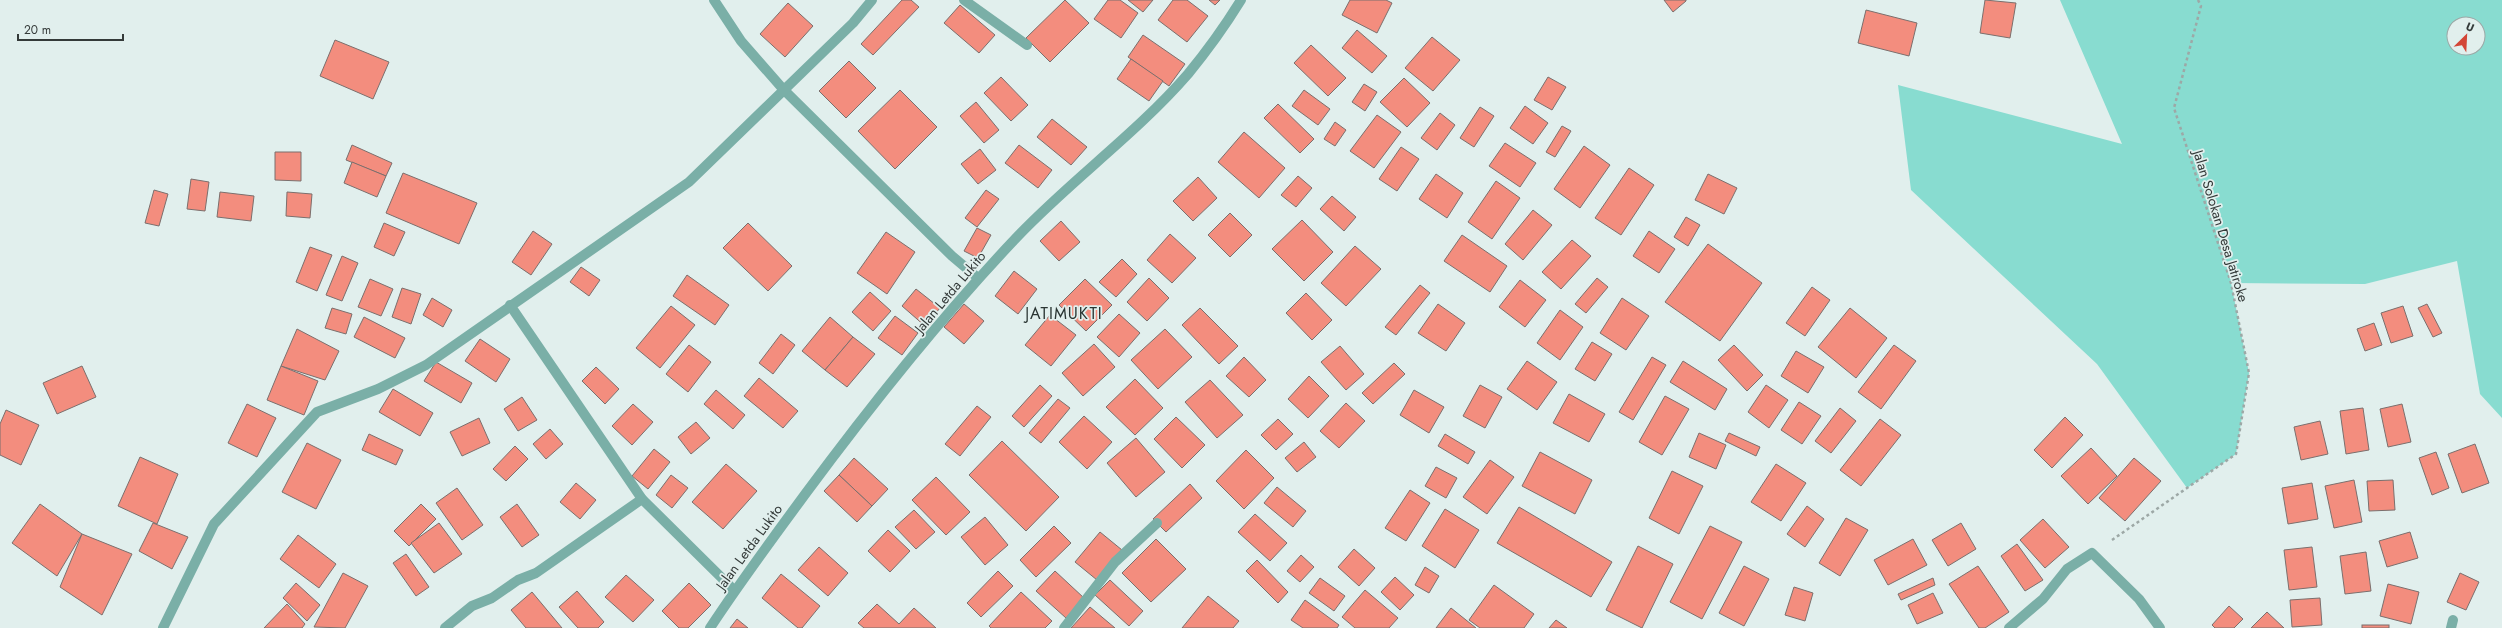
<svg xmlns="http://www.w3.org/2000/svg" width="2502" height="628" font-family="Jost,sans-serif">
<rect width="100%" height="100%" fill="#e1efed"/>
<path fill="#88dcd0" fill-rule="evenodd" d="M 2060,0 L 2502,0 L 2502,418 L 2480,394 L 2457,261 L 2365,284 L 2231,283 L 2249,373 L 2236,454 L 2187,488 L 2097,364 L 1911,190 L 1898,85 L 2122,144 ZM 2454,24 L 2478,24 L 2478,48 L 2454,48 Z"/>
<g fill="#f38d7e" stroke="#7b6f6d">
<polygon points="902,0 911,0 919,7 873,55 861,44"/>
<polygon points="1065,0 1089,23 1050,62 1026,38"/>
<polygon points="1108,0 1120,0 1138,13 1121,38 1094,19"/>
<polygon points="1128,0 1153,0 1143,12"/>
<polygon points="1173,0 1187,0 1208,16 1187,42 1158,20"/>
<polygon points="1209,0 1220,0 1215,5"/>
<polygon points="1350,0 1386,0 1392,3 1377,33 1342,15"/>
<polygon points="1664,0 1686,0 1686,1 1673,12"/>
<polygon points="1985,0 2016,3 2010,38 1980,33"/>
<polygon points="788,3 813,26 785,57 760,34"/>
<polygon points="960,5 995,35 979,53 944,23"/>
<polygon points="1866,10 1917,23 1909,56 1858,43"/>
<polygon points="1357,30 1387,56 1372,73 1342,48"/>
<polygon points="1143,35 1185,64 1169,86 1128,57"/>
<polygon points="1432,37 1460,60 1433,91 1405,68"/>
<polygon points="335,40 389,62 373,99 320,76"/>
<polygon points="1311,45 1346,78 1328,96 1294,63"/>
<polygon points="1131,59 1163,81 1149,101 1117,79"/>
<polygon points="849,61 876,88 846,118 819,91"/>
<polygon points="1001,77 1028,105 1011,121 984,93"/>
<polygon points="1548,77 1566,87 1552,110 1534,100"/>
<polygon points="1404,78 1430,103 1407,127 1380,102"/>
<polygon points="1364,84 1377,92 1365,111 1352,102"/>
<polygon points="900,90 937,127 895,169 858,131"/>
<polygon points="1304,90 1330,109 1318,125 1292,106"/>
<polygon points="976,102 999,130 984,143 960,116"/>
<polygon points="1278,104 1314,139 1300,153 1264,118"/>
<polygon points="1525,106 1548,123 1533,144 1510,128"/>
<polygon points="1480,107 1494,116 1474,147 1460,138"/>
<polygon points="1440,113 1455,125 1437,150 1421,138"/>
<polygon points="1377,115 1401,132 1374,168 1350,151"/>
<polygon points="1052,119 1087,147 1071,165 1037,137"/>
<polygon points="1335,122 1346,130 1335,146 1324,139"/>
<polygon points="1562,126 1571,131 1555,157 1546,152"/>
<polygon points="1244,132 1285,168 1259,198 1218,162"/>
<polygon points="1505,143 1536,163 1520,187 1489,166"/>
<polygon points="352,145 392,163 386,176 346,160"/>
<polygon points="1019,145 1052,170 1038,188 1005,163"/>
<polygon points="1584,146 1610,165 1580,208 1554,189"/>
<polygon points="1401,147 1419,159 1397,191 1379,179"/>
<polygon points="980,149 996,170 978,184 961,164"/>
<polygon points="275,152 301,152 301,181 275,180"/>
<polygon points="352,162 386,176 377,197 344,183"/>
<polygon points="1629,168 1654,185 1621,235 1595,218"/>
<polygon points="403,173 477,203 459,244 386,213"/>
<polygon points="1436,174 1463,193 1447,218 1419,199"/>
<polygon points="1708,174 1737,188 1724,214 1695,200"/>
<polygon points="1298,176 1312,188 1296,207 1281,195"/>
<polygon points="1198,177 1217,198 1193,221 1173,201"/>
<polygon points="191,179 209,182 205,211 187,209"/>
<polygon points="1496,181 1520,198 1492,239 1468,222"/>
<polygon points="154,190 168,194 159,226 145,223"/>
<polygon points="986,190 999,199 977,227 965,218"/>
<polygon points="220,192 254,196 251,221 217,217"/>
<polygon points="287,192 312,194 310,218 286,216"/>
<polygon points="1332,196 1356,217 1344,231 1320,209"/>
<polygon points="1533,210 1552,225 1523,260 1505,244"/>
<polygon points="1230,213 1252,235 1230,257 1208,235"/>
<polygon points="1686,217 1700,225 1688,246 1674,237"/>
<polygon points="1302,220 1333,252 1304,281 1272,249"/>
<polygon points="1061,221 1080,242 1059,261 1040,241"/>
<polygon points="384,223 405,232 394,256 374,247"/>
<polygon points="748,223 792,266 768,291 723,248"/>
<polygon points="977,228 991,235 978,258 964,251"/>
<polygon points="533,231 552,244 531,275 512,262"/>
<polygon points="1649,231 1675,249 1659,273 1633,256"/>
<polygon points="886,232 915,252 887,294 857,273"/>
<polygon points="1170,234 1196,258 1172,283 1147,260"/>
<polygon points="1462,235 1507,266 1490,292 1444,261"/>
<polygon points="1572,240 1591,256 1561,289 1542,272"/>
<polygon points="1708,244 1762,283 1720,341 1665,302"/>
<polygon points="1355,246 1381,269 1346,306 1321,283"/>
<polygon points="310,247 332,255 317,291 296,282"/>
<polygon points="342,256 358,263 342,301 326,295"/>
<polygon points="1122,259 1137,274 1116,297 1099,282"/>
<polygon points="581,267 600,280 589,296 570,282"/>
<polygon points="1014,271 1037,289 1018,314 995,296"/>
<polygon points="687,275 729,305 715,325 673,296"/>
<polygon points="1149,278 1169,298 1147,321 1127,302"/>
<polygon points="1597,278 1608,287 1586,313 1575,304"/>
<polygon points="370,279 393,289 381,316 358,307"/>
<polygon points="1085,279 1112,305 1086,331 1059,305"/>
<polygon points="1520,280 1546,300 1525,327 1499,307"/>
<polygon points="1420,285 1430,293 1396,335 1385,327"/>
<polygon points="1812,287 1830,300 1805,336 1786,323"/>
<polygon points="402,288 421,294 411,324 392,317"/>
<polygon points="916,289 940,308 925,326 902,306"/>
<polygon points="870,292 891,311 873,331 852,312"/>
<polygon points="1306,293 1332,320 1312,340 1286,313"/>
<polygon points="432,298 452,310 443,327 423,315"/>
<polygon points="1622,298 1649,316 1626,350 1600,333"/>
<polygon points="964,304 984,321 964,344 944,327"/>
<polygon points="1438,304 1465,323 1446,351 1418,333"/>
<polygon points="2427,304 2442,333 2433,337 2418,308"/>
<polygon points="671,306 695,325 660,368 636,348"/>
<polygon points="2403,306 2413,336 2391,343 2381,313"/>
<polygon points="332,308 352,314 346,334 325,328"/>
<polygon points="1200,308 1238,346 1219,364 1182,325"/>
<polygon points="1850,308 1887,338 1856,378 1818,347"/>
<polygon points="1560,310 1583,327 1560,360 1537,343"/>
<polygon points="1119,314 1140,333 1119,357 1097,337"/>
<polygon points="1050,315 1076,335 1051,366 1025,345"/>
<polygon points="895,316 918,333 902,355 878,338"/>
<polygon points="364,317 405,338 395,358 354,337"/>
<polygon points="830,317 853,337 825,370 802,351"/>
<polygon points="2374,323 2382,345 2365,351 2357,329"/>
<polygon points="297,329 339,351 325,380 281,366"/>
<polygon points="1165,329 1192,357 1158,389 1131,360"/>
<polygon points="781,334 795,345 773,374 759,363"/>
<polygon points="853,337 875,354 847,387 825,370"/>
<polygon points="480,339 510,359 496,382 465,361"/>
<polygon points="1592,342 1612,354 1595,381 1575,369"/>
<polygon points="1094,344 1115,367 1083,396 1062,373"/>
<polygon points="689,345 711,362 688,392 666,374"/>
<polygon points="1734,345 1763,375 1747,391 1718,360"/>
<polygon points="1894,345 1916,361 1881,409 1858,392"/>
<polygon points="1340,346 1364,374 1346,390 1321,362"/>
<polygon points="1796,351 1824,367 1808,393 1781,376"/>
<polygon points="1244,357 1266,380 1249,397 1226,376"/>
<polygon points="1652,357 1666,365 1633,420 1619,412"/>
<polygon points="1527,361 1557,382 1537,410 1507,389"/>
<polygon points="1683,361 1727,389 1715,410 1670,382"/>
<polygon points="436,362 472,383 461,403 424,381"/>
<polygon points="1394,363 1405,374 1373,404 1362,393"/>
<polygon points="82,366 96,397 57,414 43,383"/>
<polygon points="281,366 318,381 304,415 267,400"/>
<polygon points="596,367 619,389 605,404 582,381"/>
<polygon points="1309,376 1329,396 1308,418 1288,399"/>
<polygon points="759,378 798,411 783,428 744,396"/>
<polygon points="1135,379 1163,408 1135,435 1106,407"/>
<polygon points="1210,380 1243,415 1217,438 1185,402"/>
<polygon points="1040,385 1052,396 1024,427 1012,416"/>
<polygon points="1480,385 1502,397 1485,428 1463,416"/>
<polygon points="1766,385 1788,400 1769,428 1748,412"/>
<polygon points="393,389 433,413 420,436 379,412"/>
<polygon points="716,390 745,415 733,429 704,404"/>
<polygon points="1414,390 1444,407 1429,433 1400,415"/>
<polygon points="1569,394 1605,414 1589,442 1553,423"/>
<polygon points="1665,396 1689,409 1662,455 1639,442"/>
<polygon points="522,397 537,420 518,431 504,409"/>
<polygon points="1058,399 1070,408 1041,443 1029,433"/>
<polygon points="1799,402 1821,416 1802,444 1781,430"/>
<polygon points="1346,403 1365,421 1339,448 1320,431"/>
<polygon points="247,404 276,418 257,457 228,443"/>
<polygon points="633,404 653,422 632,445 612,426"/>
<polygon points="2402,404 2411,442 2388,447 2380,409"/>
<polygon points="977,406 991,417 960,456 945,444"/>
<polygon points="1840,408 1856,421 1831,453 1815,441"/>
<polygon points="2363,408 2369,450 2346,454 2340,411"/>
<polygon points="6,410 39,425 21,465 0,455 0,424"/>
<polygon points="1084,416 1112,442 1087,469 1059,442"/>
<polygon points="1176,417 1205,445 1182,468 1154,439"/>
<polygon points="2065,417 2083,435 2052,468 2034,450"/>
<polygon points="479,418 490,443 462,456 450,432"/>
<polygon points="1278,419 1293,434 1276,450 1261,435"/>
<polygon points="1880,419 1901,435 1861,486 1840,470"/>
<polygon points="2320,421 2328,454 2301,460 2294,427"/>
<polygon points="696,422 710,438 691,454 678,437"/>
<polygon points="550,429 563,444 546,459 533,444"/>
<polygon points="1699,433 1726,445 1716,469 1689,457"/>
<polygon points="1729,433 1760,447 1756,456 1725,441"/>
<polygon points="369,434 403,450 396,465 362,450"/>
<polygon points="1445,434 1475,452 1468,464 1438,446"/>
<polygon points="1136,438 1165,472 1136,497 1107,463"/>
<polygon points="1002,441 1059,497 1026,531 969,475"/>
<polygon points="1304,442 1316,457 1297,472 1285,458"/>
<polygon points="307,443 341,460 316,509 282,492"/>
<polygon points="2475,444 2489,483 2462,493 2448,454"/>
<polygon points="515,446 528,459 506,481 493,469"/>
<polygon points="2091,448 2117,476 2088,504 2061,476"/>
<polygon points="654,449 670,462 648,489 632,476"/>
<polygon points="1246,450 1274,478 1244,509 1216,481"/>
<polygon points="1540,452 1592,480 1575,514 1522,486"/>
<polygon points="2436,452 2449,488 2432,495 2419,458"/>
<polygon points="140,457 178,474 157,524 118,506"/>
<polygon points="854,458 888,489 872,506 839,475"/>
<polygon points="2134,458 2161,481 2125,521 2099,498"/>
<polygon points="1490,460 1514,477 1487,514 1463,497"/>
<polygon points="726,464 757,491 723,529 692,502"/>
<polygon points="1776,464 1806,483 1781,521 1751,502"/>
<polygon points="1436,467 1457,478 1446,498 1425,486"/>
<polygon points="1672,471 1703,486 1679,534 1649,518"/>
<polygon points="671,475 688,488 672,508 656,495"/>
<polygon points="839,475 872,506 857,522 824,491"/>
<polygon points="936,477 970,512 946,535 912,500"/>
<polygon points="2354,480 2362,522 2334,528 2325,486"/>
<polygon points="2393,480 2395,510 2369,511 2367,481"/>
<polygon points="576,483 596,500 580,519 560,502"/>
<polygon points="2312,483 2318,519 2288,524 2282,488"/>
<polygon points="1190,484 1202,498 1166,532 1153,519"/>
<polygon points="1277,487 1306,511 1293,527 1264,503"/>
<polygon points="457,488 483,525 462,540 436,503"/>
<polygon points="1410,490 1430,503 1406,541 1385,528"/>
<polygon points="40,504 82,534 57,576 12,543"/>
<polygon points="421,504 436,519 409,546 394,531"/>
<polygon points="517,504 539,535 522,547 500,517"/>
<polygon points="1807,506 1824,519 1805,547 1787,534"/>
<polygon points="1519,507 1612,562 1591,597 1497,543"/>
<polygon points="1445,509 1479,530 1455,568 1422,546"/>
<polygon points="914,510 935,532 916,549 895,527"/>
<polygon points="1255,514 1287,543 1270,561 1238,532"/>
<polygon points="985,517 1008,545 985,565 961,537"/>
<polygon points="1846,518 1868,530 1840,576 1819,563"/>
<polygon points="2043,519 2069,547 2045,568 2020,540"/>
<polygon points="153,523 188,537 172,569 139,551"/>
<polygon points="439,523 462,554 434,573 411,543"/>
<polygon points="1961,523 1976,549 1948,566 1932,540"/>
<polygon points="1054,526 1071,543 1036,577 1020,560"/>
<polygon points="1710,526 1742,542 1702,619 1670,602"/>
<polygon points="888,530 910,551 890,572 868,551"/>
<polygon points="1100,532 1122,550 1097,580 1075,562"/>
<polygon points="2410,532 2418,558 2387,567 2379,541"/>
<polygon points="82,534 132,554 102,615 60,587"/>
<polygon points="298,535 336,564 319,588 280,559"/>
<polygon points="1156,539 1186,569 1151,602 1122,573"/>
<polygon points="1913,539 1927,565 1888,585 1874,560"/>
<polygon points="2017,544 2043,580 2025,591 2001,556"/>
<polygon points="1638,546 1673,564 1642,628 1606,610"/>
<polygon points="819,547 848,573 828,596 798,570"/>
<polygon points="2312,547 2317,587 2289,590 2284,550"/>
<polygon points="1354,549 1375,568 1359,586 1338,567"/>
<polygon points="2366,552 2371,591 2345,594 2340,556"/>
<polygon points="406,554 429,587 416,596 393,563"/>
<polygon points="1301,555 1314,567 1300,582 1287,571"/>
<polygon points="1257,560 1288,592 1278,603 1246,571"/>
<polygon points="1744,566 1769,579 1744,626 1719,613"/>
<polygon points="1978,566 2009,612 1985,628 1979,628 1949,584"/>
<polygon points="1425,567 1439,576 1429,593 1415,585"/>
<polygon points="998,571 1013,586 981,617 967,603"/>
<polygon points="1055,571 1084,598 1066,618 1036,591"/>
<polygon points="343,573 368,586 345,628 314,627"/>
<polygon points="2460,573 2479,582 2466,610 2447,602"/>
<polygon points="781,574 820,606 802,628 798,628 762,598"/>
<polygon points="626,575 654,600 633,622 605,597"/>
<polygon points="1395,577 1414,595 1400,610 1381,592"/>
<polygon points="1320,578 1345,596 1334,611 1309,593"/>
<polygon points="1933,578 1935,585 1901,600 1898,594"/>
<polygon points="1110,580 1143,611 1129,626 1095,595"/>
<polygon points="296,583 320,605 307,621 283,598"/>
<polygon points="689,583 711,605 688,628 679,628 662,611"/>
<polygon points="2388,584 2419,592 2411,624 2380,616"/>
<polygon points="1494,585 1534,614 1524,628 1480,628 1469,620"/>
<polygon points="1794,587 1813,593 1805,621 1785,615"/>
<polygon points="1365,590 1398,618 1389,628 1355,628 1342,617"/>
<polygon points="577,591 604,622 598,628 578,628 559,607"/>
<polygon points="532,592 562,628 526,628 511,610"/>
<polygon points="1021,592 1052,621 1045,628 991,628 989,626"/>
<polygon points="1933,593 1943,613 1917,624 1908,605"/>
<polygon points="1208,596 1239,621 1233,628 1182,628"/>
<polygon points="2320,598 2322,625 2292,627 2290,600"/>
<polygon points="1305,600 1339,625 1337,628 1303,628 1291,620"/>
<polygon points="287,604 305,624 302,628 264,628"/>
<polygon points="877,604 899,624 914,608 936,628 864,628 858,623"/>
<polygon points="2229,606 2243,619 2234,628 2215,628 2212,625"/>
<polygon points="1090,607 1115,628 1071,628"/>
<polygon points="1451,608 1476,628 1436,628"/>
<polygon points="2267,612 2284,628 2251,628"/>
<polygon points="737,619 748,628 730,628"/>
<polygon points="1556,620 1567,628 1549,628"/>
<rect x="2362" y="625" width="27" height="3"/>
</g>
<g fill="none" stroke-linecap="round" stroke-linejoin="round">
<polyline stroke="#9da8a6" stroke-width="2.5" stroke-dasharray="3 3" stroke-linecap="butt" points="2112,540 2236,454 2249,373 2231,283 2174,108 2201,6 2198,0"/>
<g stroke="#7aafa7" stroke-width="10">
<polyline points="714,0 741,41 783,89 952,256 978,278"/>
<polyline points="964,0 1027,45"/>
<polyline points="510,305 642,499 734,590"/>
<polyline points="163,628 214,524 317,412 378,389 426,365 689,182 853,23 872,0"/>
<polyline points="445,628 472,606 492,598 518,580 536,573 642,499"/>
<path d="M 710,628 C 740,582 773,538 806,493 C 872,404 941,317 1017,237 C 1071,180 1136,134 1188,74 C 1207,51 1225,26 1241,0"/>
<polyline points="1064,628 1115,562 1157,523"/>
<polyline points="2009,628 2043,599 2067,569 2092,553 2139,599 2160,628"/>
<polyline points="2451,628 2453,620"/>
</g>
</g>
<g text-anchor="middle" stroke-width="3.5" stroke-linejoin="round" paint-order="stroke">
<g font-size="14" fill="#343a39" stroke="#e1efed">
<text transform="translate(2221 226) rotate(73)" y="5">Jalan Solokan Desa Jatiroke</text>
<text transform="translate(950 292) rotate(-50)" y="5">Jalan Letda Lukito</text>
<text transform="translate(749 547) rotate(-54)" y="5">Jalan Letda Lukito</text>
</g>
<g font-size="16" letter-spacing="1" fill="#2a3533" stroke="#e1efed">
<text x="1064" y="319">JATIMUKTI</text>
</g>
</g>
<g transform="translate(2466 36) rotate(24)"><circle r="19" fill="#e1efed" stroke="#9ca7a5"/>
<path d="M0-3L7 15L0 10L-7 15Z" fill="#d34637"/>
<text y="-6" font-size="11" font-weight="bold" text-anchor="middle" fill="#343a39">U</text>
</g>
<path d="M18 34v6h105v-6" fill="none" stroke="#343a39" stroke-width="2"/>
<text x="24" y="34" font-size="12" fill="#343a39" stroke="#e1efed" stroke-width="3" paint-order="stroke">20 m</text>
</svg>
